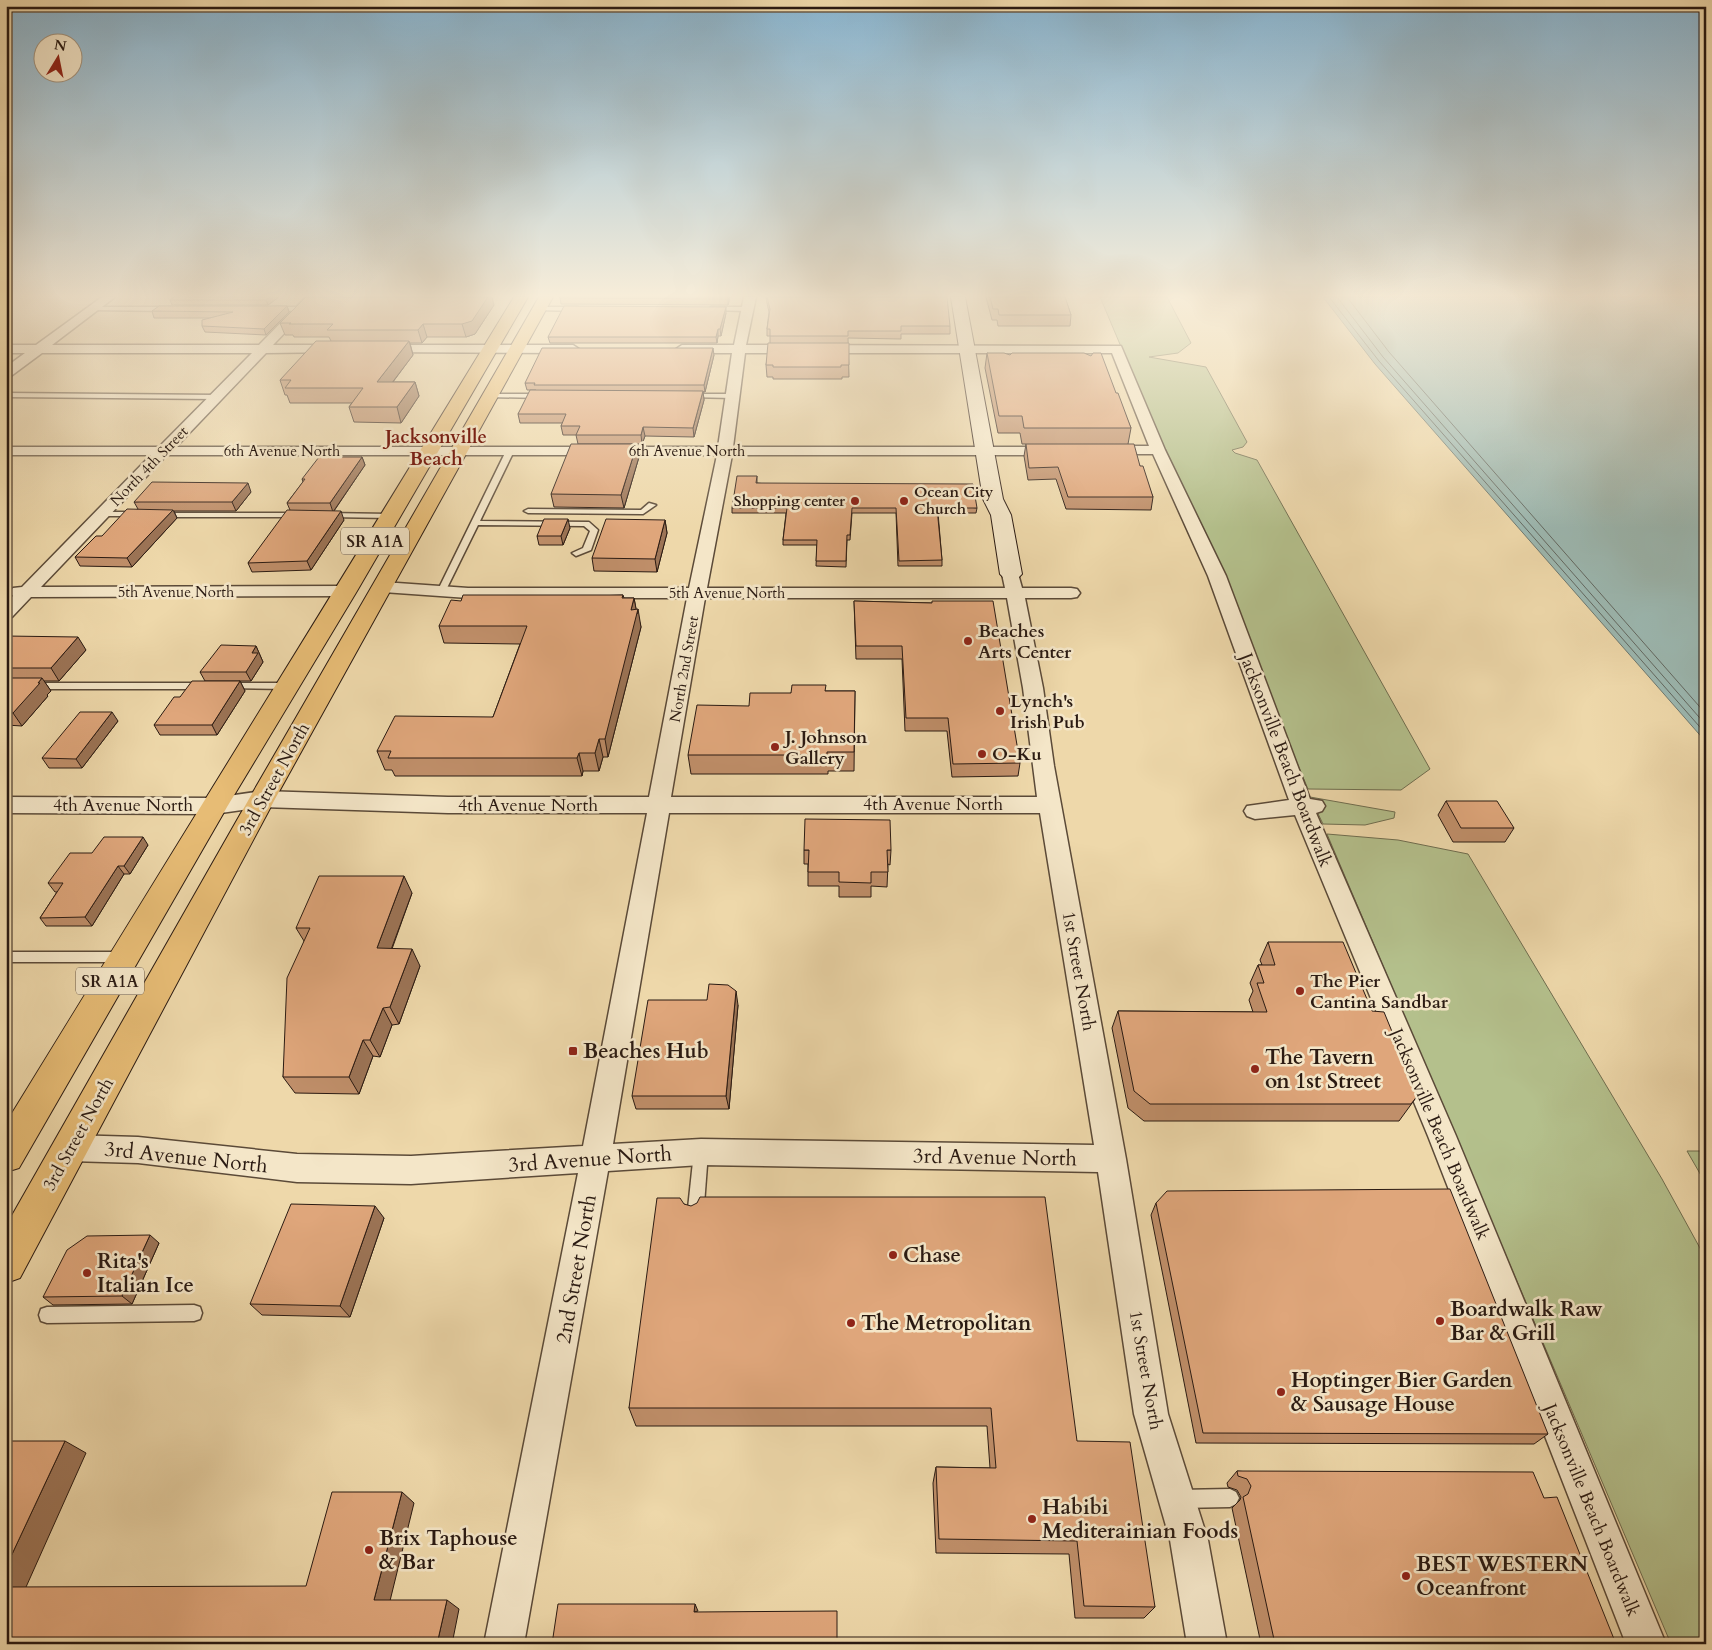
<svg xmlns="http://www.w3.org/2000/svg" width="1712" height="1650" font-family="Cardo,serif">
<rect width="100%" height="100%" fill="#eed8aa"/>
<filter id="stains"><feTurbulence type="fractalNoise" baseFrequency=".004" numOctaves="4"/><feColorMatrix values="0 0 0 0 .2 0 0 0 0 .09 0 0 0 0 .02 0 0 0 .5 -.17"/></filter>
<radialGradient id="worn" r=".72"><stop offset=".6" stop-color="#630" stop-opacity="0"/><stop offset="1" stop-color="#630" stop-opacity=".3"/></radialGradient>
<g fill="#b4c08c" stroke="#6f6d4f">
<polygon points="1100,297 1167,297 1191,343 1178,353 1149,357 1206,367 1247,442 1243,447 1232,450 1235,453 1257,460 1430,769 1401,790 1308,789"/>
<polygon points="1310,797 1395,812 1394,818 1365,825 1323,824"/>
<polygon points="1327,834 1398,840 1468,854 1662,1179 1706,1259 1706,1644 1671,1644"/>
<polygon points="1687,1151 1706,1151 1706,1184"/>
</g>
<polygon fill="#9cb8b1" stroke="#6e7971" points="1323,297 1706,297 1706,742 1375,364"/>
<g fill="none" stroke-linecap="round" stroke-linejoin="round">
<g stroke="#636962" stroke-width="1">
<polyline points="1329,297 1379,361 1706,734"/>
<polyline points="1337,297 1383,357 1706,725"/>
<polyline points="1347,297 1389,352 1706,714"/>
</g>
<defs>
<g id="lane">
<polygon points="93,307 171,307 174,309 171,311 91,310 91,308"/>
<polygon points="272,307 301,307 304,309 301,311 270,310 269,309"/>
<polygon points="539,307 578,307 581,309 578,311 537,310 536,309"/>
<polygon points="711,307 747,307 750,309 747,311 709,310 708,309"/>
<polygon points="6,393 216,395 219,397 216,399 6,397"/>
<polygon points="490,394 543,394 546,396 543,398 488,397 488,395"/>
<polygon points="689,394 733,394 736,396 733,398 687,397 687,395"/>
<polygon points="507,449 514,451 480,521 589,522 598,530 591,550 576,556 572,553 583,548 590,531 584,526 478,525 445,592 444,594 438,594 437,592"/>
<polygon points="649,503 656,505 643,514 528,513 524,511 528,509 641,510"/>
<polygon points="99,512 136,512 140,514 136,516 99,516"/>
<polygon points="159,513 298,513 302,515 298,517 159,517"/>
<polygon points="326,513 390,514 394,516 390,518 329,517 326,517"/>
<polygon points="6,683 203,683 208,686 203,689 6,689"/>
<polygon points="227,683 288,683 293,686 288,689 224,688 222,686 224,684"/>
<polygon points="6,952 123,952 127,953 129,957 127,961 123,962 6,962"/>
<polygon points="701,1145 706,1147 708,1152 703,1218 700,1223 695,1225 690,1223 687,1218 694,1152 696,1147"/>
<polygon points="194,1305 200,1307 202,1313 200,1319 194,1321 47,1323 41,1321 39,1315 41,1309 47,1307"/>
<polygon points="1230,1489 1236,1492 1239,1498 1236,1504 1230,1507 1179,1508 1173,1505 1170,1499 1173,1493 1179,1490"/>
</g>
<g id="street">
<path d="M 102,297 L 115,297 L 52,345 L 259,345 L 306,297 L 319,297 L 273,345 L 338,345 L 342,346 L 344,349 L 342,352 L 266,353 L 176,447 L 718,447 L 732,353 L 682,353 L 676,349 L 682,345 L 734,345 L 744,297 L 756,297 L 746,345 L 1121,346 L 1165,450 L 1226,576 L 1310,799 L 1322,801 L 1325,806 L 1322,811 L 1316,813 L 1456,1136 L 1666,1644 L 1626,1644 L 1428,1136 L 1295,815 L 1255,819 L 1247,816 L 1244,811 L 1247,806 L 1289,800 L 1208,576 L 1153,454 L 1105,454 L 1100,453 L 1098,450 L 1100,447 L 1105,446 L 1149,446 L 1112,353 L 745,353 L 733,447 L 1055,447 L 1060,448 L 1062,451 L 1060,454 L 1055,455 L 732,455 L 707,588 L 1005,588 L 1002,574 L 1005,570 L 1011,569 L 1017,570 L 1022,588 L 1071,588 L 1077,589 L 1080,593 L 1077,597 L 1071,598 L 1025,598 L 1043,688 L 1054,766 L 1126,1159 L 1168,1414 L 1208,1540 L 1227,1644 L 1187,1644 L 1170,1540 L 1134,1414 L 1098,1172 L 701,1165 L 608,1171 L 524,1644 L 484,1644 L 578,1173 L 411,1184 L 297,1182 L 138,1163 L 70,1161 L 60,1157 L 55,1148 L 60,1139 L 70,1135 L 138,1137 L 297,1154 L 411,1156 L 583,1146 L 647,813 L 448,813 L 262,807 L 214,814 L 6,813 L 6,797 L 214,798 L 262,791 L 448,797 L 649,797 L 687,598 L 468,598 L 383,592 L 377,591 L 374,587 L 377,583 L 383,582 L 468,588 L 689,588 L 717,455 L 167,455 L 41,587 L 346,586 L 352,587 L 355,591 L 352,595 L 346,596 L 31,597 L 12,617 L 6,618 L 6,602 L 13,596 L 10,592 L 13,588 L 22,587 L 151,455 L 6,455 L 6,447 L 159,447 L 252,353 L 42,353 L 11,376 L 6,377 L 6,367 L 25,353 L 6,353 L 6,345 L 36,345 ZM 705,598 L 1007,598 L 1023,688 L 1037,797 L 671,797 ZM 669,813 L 1040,813 L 1094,1145 L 701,1139 L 613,1144 Z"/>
<polygon points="382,345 573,345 579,349 573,353 378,352 376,349 378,346"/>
</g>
<polygon id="secondary" points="951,297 965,297 1003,499 1011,515 1022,574 1018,578 1011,580 1004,578 1000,574 991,515 983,499"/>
<g id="primary">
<path d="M 514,297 L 528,297 L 357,591 L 227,807 L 19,1168 L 6,1172 L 6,1123 C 175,847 346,573 514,297 Z"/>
<polygon points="539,297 553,297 275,799 20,1278 6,1283 6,1226 249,799"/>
</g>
</defs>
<use href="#lane" stroke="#5b4a38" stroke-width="3"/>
<use href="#street" stroke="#5b4a38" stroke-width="3"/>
<use href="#secondary" stroke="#2a1a12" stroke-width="2"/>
<use href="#primary" stroke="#2a1a12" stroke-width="2"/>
<use href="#lane" fill="#f4e6c8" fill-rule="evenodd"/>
<use href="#street" fill="#f4e6c8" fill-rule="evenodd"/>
<use href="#secondary" fill="#f4e6c8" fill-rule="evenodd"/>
<use href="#primary" fill="#e7bc75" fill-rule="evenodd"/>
</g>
<g fill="#c08f6a" stroke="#2a1a12">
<polygon points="174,297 279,297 268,305 172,305 170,300"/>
<polygon points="560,297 730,297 728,305 561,304"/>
<polygon points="766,297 950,326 950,334 901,334 901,339 848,338 849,377 842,377 842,379 773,379 773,377 767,377 766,365 770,343 770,336 767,336 767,329 769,312 767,303"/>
<polygon points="986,297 1065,297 1071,315 1070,326 998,326 997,320 992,320"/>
<polygon points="494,305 475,334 466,337 427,337 422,343 410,343 413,355 393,382 415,382 419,396 401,423 354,422 349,407 352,403 290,403 287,395 285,395 280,380 331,341 329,337 294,337 293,335 285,335 280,323"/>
<polygon points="287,306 289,312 266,335 205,332 202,326 211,318 154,318 152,311"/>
<polygon points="726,313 721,336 718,336 717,343 550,343 548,337"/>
<polygon points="987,353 1116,393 1131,428 1128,444 1140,466 1153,497 1151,510 1066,509 1056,479 1028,480 1024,456 1026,444 1022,444 1020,433 998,433 985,368"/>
<polygon points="714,355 705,392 703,392 704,400 694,437 645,436 642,444 578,444 576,435 563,435 561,426 563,423 520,423 518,414 536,390 527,390 525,383"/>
<polygon points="637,444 639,457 624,508 554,507 551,494"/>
<polygon points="362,457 365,465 334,511 344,520 311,570 252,572 248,563 290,510 287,503 303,482 302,479"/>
<polygon points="757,476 757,483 977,508 976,513 938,513 942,560 942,566 898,566 896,513 852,513 850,540 847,540 846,567 816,566 817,545 783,545 783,540 786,513 732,513 732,508"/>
<polygon points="251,492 236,511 174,511 177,518 132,567 80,566 75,557 138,509 134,502"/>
<polygon points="665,520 667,533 657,572 594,571 592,558"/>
<polygon points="570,528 563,545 539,545 537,536"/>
<polygon points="623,595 624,598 634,598 636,609 641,627 608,757 603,757 599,771 583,771 582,776 395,776 392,770 385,770 377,751 493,717 520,644 444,643 439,626 461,601"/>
<polygon points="854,601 932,603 1020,763 1018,776 952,777 947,731 905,731 902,659 856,659"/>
<polygon points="6,636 86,650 59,681 44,681 51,691 47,695 48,696 22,726 6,725"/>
<polygon points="256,646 263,662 251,681 205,681 200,672"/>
<polygon points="240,681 245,691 217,735 160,735 154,725 180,697"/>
<polygon points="826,691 855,691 854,771 828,771 828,774 691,774 688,755 749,706 791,693"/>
<polygon points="118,721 82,768 49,768 42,758"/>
<polygon points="1446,801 1514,828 1505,842 1453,842 1438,815"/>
<polygon points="148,845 130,874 124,874 92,926 46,926 40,918 57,892 55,892 48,883"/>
<polygon points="804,850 891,850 890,865 888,864 887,887 871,886 871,897 839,897 839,886 808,886 808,864 804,864"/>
<polygon points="412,893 392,949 420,966 399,1024 392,1025 380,1057 373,1056 359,1094 295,1093 283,1077 304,941 296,928"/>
<polygon points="1268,942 1372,1011 1418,1095 1399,1121 1144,1121 1128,1108 1112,1028 1118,1011 1253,1012 1249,1000 1253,991 1250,983 1258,965 1262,965 1260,960"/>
<polygon points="738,1005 729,1109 636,1109 632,1096"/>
<polygon points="1156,1203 1548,1434 1534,1444 1196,1443 1151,1215"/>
<polygon points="684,1204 1077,1441 1155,1607 1144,1618 1075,1618 1069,1554 936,1553 933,1483 936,1467 990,1468 987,1426 636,1426 629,1408"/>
<polygon points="384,1218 350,1317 262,1315 250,1304"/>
<polygon points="159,1243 132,1304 53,1305 43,1297"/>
<polygon points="1237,1471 1544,1498 1616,1644 1261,1644 1232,1508 1240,1500 1241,1497 1237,1490 1228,1487 1227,1483"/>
</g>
<g fill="#9c7456" stroke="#2a1a12">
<polygon points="270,297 279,297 268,305 266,300"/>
<polygon points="482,297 492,297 494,305 475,334 466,337 462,324"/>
<polygon points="728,297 730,297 728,305"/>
<polygon points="287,306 289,312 266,335 264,329"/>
<polygon points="726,307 726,313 721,336 720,329"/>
<polygon points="423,324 427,337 422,343 418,330"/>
<polygon points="718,329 718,336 717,343 716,337"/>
<polygon points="409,341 413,355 382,396 377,382"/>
<polygon points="713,348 714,355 705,392 704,385"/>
<polygon points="415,382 419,396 401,423 397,407"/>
<polygon points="703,391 704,400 694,437 693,428"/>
<polygon points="643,427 645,436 642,444 641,435"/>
<polygon points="637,444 639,457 624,508 621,495"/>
<polygon points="362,457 365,465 333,512 330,503"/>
<polygon points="248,483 251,492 236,511 232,502"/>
<polygon points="173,510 177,518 132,567 127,558"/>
<polygon points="341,511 344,520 311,570 307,561"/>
<polygon points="568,519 570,528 563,545 561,536"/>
<polygon points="665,520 667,533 657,572 655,559"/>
<polygon points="634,598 637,614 638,609 641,627 608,757 605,739 631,610"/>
<polygon points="78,637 86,650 59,681 51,668"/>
<polygon points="256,646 263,662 251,681 246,672 252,653"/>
<polygon points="42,678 51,691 47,695 48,696 22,726 13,713"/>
<polygon points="240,681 245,691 217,735 212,725"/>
<polygon points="112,712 118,721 82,768 76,759"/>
<polygon points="599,739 603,757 599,771 595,753"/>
<polygon points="579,753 583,771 582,776 577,758"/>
<polygon points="143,837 148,845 130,874 124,866"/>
<polygon points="118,866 124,874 92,926 85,917"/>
<polygon points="404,876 412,893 385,966 377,948"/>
<polygon points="412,949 420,966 399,1024 390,1007"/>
<polygon points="736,991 738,1005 729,1109 726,1096"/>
<polygon points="383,1008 392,1025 380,1057 370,1040"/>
<polygon points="363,1040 373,1056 359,1094 349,1077"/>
<polygon points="375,1206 384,1218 350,1317 340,1306"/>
<polygon points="150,1235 159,1243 132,1304 122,1296"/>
<polygon points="65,1441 86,1453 22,1596 6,1590 6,1567"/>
<polygon points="402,1492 414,1503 388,1609 374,1600"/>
<polygon points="447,1600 459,1609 452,1644 437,1644"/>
<polygon points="695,1604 698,1611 694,1612"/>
</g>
<g fill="#dfa67b" stroke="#2a1a12">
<polygon points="174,297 270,297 266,300 170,300"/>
<polygon points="306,297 488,297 472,321 462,324 423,324 418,330 327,330 333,324 289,324 291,323 280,323"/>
<polygon points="560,297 728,297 728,299 559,298"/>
<polygon points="767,297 947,297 950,326 901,326 901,331 848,331 848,336 770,336 770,329 767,329 770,309"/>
<polygon points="990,297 1065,297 1071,315 999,315 998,309 993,309"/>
<polygon points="159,306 287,306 264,329 202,326 202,320 233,312 152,311"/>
<polygon points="564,306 726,307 720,329 718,329 716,337 548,337"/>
<polygon points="316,341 409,341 377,382 415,382 397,407 349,407 363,388 285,388 291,380 280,380"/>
<polygon points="768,343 849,343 849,365 841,365 841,367 773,367 773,365 766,365"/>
<polygon points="542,348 713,348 704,385 534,385 535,383 525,383"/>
<polygon points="987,353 1004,353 1010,355 1012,353 1084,353 1091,356 1093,353 1101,353 1116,393 1118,393 1131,428 1024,428 1022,416 999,416"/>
<polygon points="530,390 703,391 693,428 643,427 641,435 576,435 580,426 561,426 566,414 518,414"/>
<polygon points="571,444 637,444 621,495 551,494"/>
<polygon points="1026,444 1134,444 1140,466 1143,466 1153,497 1068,497 1058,467 1029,468"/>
<polygon points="319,457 362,457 330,503 287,503 305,479 302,479"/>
<polygon points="737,476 757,476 756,483 973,484 977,508 937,508 942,560 899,561 896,508 852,508 850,535 847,535 846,561 816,561 817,540 783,540 787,508 732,508"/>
<polygon points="152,482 248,483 232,502 134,502"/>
<polygon points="127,509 173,510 127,558 75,557 96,536 102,536"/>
<polygon points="287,510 341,511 307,561 248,563"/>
<polygon points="544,519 568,519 561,536 537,536"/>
<polygon points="606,519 665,520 655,559 592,558"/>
<polygon points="463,595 623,595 622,598 634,598 631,610 638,609 605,739 599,739 595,753 579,753 577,758 388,758 391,751 377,751 395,716 493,717 527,626 439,626 451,600 461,601"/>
<polygon points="854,601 932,603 932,601 993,601 1020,763 953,764 948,718 906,718 902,646 856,646"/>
<polygon points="6,636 78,637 51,668 6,668"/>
<polygon points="221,645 256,646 252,653 258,653 246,672 200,672"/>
<polygon points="6,678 42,678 38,683 40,683 13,713 6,713"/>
<polygon points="192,681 240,681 212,725 154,725 174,697 180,697"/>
<polygon points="792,685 826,685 825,691 855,691 854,752 827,752 827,755 688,755 697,705 749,706 750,693 791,693"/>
<polygon points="80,712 112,712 76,759 42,758"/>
<polygon points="1446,801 1497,801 1514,828 1461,828"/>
<polygon points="805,819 890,820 891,850 887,850 888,872 871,872 871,883 839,882 839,872 808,872 809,850 804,850"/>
<polygon points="104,837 143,837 124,866 118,866 85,917 40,918 63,883 48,883 70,853 92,853"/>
<polygon points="319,876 404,876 377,948 412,949 390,1007 383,1008 370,1040 363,1040 349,1077 283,1077 287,978 310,928 296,928"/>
<polygon points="1268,942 1343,942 1372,1011 1384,1012 1418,1095 1411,1104 1150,1104 1134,1091 1118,1011 1267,1012 1257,983 1264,983 1258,965 1275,965"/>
<polygon points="709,984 728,985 736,991 726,1096 632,1096 648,1000 707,1000"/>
<polygon points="1450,1189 1548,1434 1203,1433 1156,1203 1167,1191"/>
<polygon points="700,1197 1045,1197 1077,1441 1130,1442 1155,1607 1084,1606 1077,1541 939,1539 936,1467 996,1468 991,1408 629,1408 657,1198 680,1198 684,1204 691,1206 697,1203"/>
<polygon points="291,1204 375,1206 340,1306 250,1304"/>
<polygon points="150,1235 122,1296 43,1297 67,1250 87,1236"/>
<polygon points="6,1441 65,1441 6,1567"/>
<polygon points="1237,1471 1533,1472 1544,1498 1557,1497 1616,1644 1531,1644 1530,1640 1336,1640 1337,1644 1275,1644 1243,1497 1248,1494 1251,1486 1247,1479 1238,1476"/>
<polygon points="332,1492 402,1492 374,1600 447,1600 437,1644 6,1644 6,1587 306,1586"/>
<polygon points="558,1604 695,1604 694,1612 837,1611 837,1644 552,1644"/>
</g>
<linearGradient id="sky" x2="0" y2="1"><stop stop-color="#89b6d2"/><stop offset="0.56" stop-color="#f7edd9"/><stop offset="1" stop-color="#f7edd9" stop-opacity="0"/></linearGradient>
<rect width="1712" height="528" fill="url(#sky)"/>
<g fill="#8f2418" stroke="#f4e6c8" stroke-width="2">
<circle cx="855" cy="501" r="5"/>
<circle cx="904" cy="501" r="5"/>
<circle cx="968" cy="641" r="5"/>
<circle cx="1000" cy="711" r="5"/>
<circle cx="775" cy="747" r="5"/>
<circle cx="982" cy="754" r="5"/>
<circle cx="1300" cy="991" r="5"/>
<rect x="568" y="1046" width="10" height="10" rx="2.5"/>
<circle cx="1255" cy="1069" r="5"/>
<circle cx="893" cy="1255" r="5"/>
<circle cx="87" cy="1273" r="5"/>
<circle cx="1440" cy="1321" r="5"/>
<circle cx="851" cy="1323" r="5"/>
<circle cx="1281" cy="1392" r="5"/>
<circle cx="1032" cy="1519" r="5"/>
<circle cx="369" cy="1550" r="5"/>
<circle cx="1406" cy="1576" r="5"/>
</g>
<g text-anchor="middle" stroke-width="5" stroke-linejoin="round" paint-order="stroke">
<g font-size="15" fill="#2a1a12" stroke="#f4e6c8">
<text x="282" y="456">6th Avenue North</text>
<text x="687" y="456">6th Avenue North</text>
<text transform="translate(149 466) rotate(-46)" y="5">North 4th Street</text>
<text x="176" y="597">5th Avenue North</text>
<text x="727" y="598">5th Avenue North</text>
<text transform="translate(684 669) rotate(-80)" y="5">North 2nd Street</text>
</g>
<g font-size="15" font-weight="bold" fill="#2a1a12" stroke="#f4e6c8" text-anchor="start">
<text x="914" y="497">Ocean City<tspan x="914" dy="17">Church</tspan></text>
<text x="845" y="506" text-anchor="end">Shopping center</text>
</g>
<g fill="#f4e6c8" stroke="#675749" stroke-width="1">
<rect x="341" y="527.5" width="68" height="27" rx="4"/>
<rect x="76" y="967.5" width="68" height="27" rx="4"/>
</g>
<g font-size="16" font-weight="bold" fill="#2a1a12">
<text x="375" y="547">SR A1A</text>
<text x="110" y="987">SR A1A</text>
</g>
<g font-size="18" font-weight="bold" fill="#2a1a12" stroke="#f4e6c8" text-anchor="start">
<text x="978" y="637">Beaches<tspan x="978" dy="21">Arts Center</tspan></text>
<text x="1010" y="707">Lynch's<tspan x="1010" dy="21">Irish Pub</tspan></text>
<text x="785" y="743">J. Johnson<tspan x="785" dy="21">Gallery</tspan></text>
<text x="992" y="760">O-Ku</text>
<text x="1310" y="987">The Pier<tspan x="1310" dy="21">Cantina Sandbar</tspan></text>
</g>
<g font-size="18" fill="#2a1a12" stroke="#f4e6c8">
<text transform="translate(1286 760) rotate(69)" y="6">Jacksonville Beach Boardwalk</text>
<text transform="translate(274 779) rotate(-61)" y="6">3rd Street North</text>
<text x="933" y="810">4th Avenue North</text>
<text x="123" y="811">4th Avenue North</text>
<text x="528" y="811">4th Avenue North</text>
<text transform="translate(1079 971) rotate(80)" y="6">1st Street North</text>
<text transform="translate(78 1134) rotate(-61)" y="6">3rd Street North</text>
<text transform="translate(1440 1134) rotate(67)" y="6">Jacksonville Beach Boardwalk</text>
<text transform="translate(1146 1370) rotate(80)" y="6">1st Street North</text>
<text transform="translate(1592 1510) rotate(68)" y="6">Jacksonville Beach Boardwalk</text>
</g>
<g font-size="19" font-weight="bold" fill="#7a1f14" stroke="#f4e6c8">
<text x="436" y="443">Jacksonville<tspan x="436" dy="22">Beach</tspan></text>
</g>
<g font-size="21" font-weight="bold" fill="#2a1a12" stroke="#f4e6c8" text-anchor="start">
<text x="583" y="1058">Beaches Hub</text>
<text x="1265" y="1064">The Tavern<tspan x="1265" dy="24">on 1st Street</tspan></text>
<text x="903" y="1262">Chase</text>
<text x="97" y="1268">Rita's<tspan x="97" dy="24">Italian Ice</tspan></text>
<text x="1450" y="1316">Boardwalk Raw<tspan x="1450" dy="24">Bar &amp; Grill</tspan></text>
<text x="861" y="1330">The Metropolitan</text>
<text x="1291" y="1387">Hoptinger Bier Garden<tspan x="1291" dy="24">&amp; Sausage House</tspan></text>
<text x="1042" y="1514">Habibi<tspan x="1042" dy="24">Mediterainian Foods</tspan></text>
<text x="379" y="1545">Brix Taphouse<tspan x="379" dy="24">&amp; Bar</tspan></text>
<text x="1416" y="1571">BEST WESTERN<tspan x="1416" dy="24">Oceanfront</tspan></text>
</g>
<g font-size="21" fill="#2a1a12" stroke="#f4e6c8">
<text transform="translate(186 1157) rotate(6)" y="7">3rd Avenue North</text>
<text transform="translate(995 1157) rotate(1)" y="7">3rd Avenue North</text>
<text transform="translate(590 1159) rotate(-4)" y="7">3rd Avenue North</text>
<text transform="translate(576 1269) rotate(-80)" y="7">2nd Street North</text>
</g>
</g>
<rect width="1712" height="1650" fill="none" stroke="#eed8aa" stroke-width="25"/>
<rect x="8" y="8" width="1697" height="1635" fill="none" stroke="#2a1a12" stroke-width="2.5"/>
<rect x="12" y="12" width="1687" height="1625" fill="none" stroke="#2a1a12"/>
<g transform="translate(58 58) rotate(10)"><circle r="24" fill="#f4e6c8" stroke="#a3947f"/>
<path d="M0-4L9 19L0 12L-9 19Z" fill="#8f2418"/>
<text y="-8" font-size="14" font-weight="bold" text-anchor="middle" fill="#2a1a12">N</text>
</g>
<rect width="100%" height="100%" filter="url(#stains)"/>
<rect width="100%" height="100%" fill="url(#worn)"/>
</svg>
